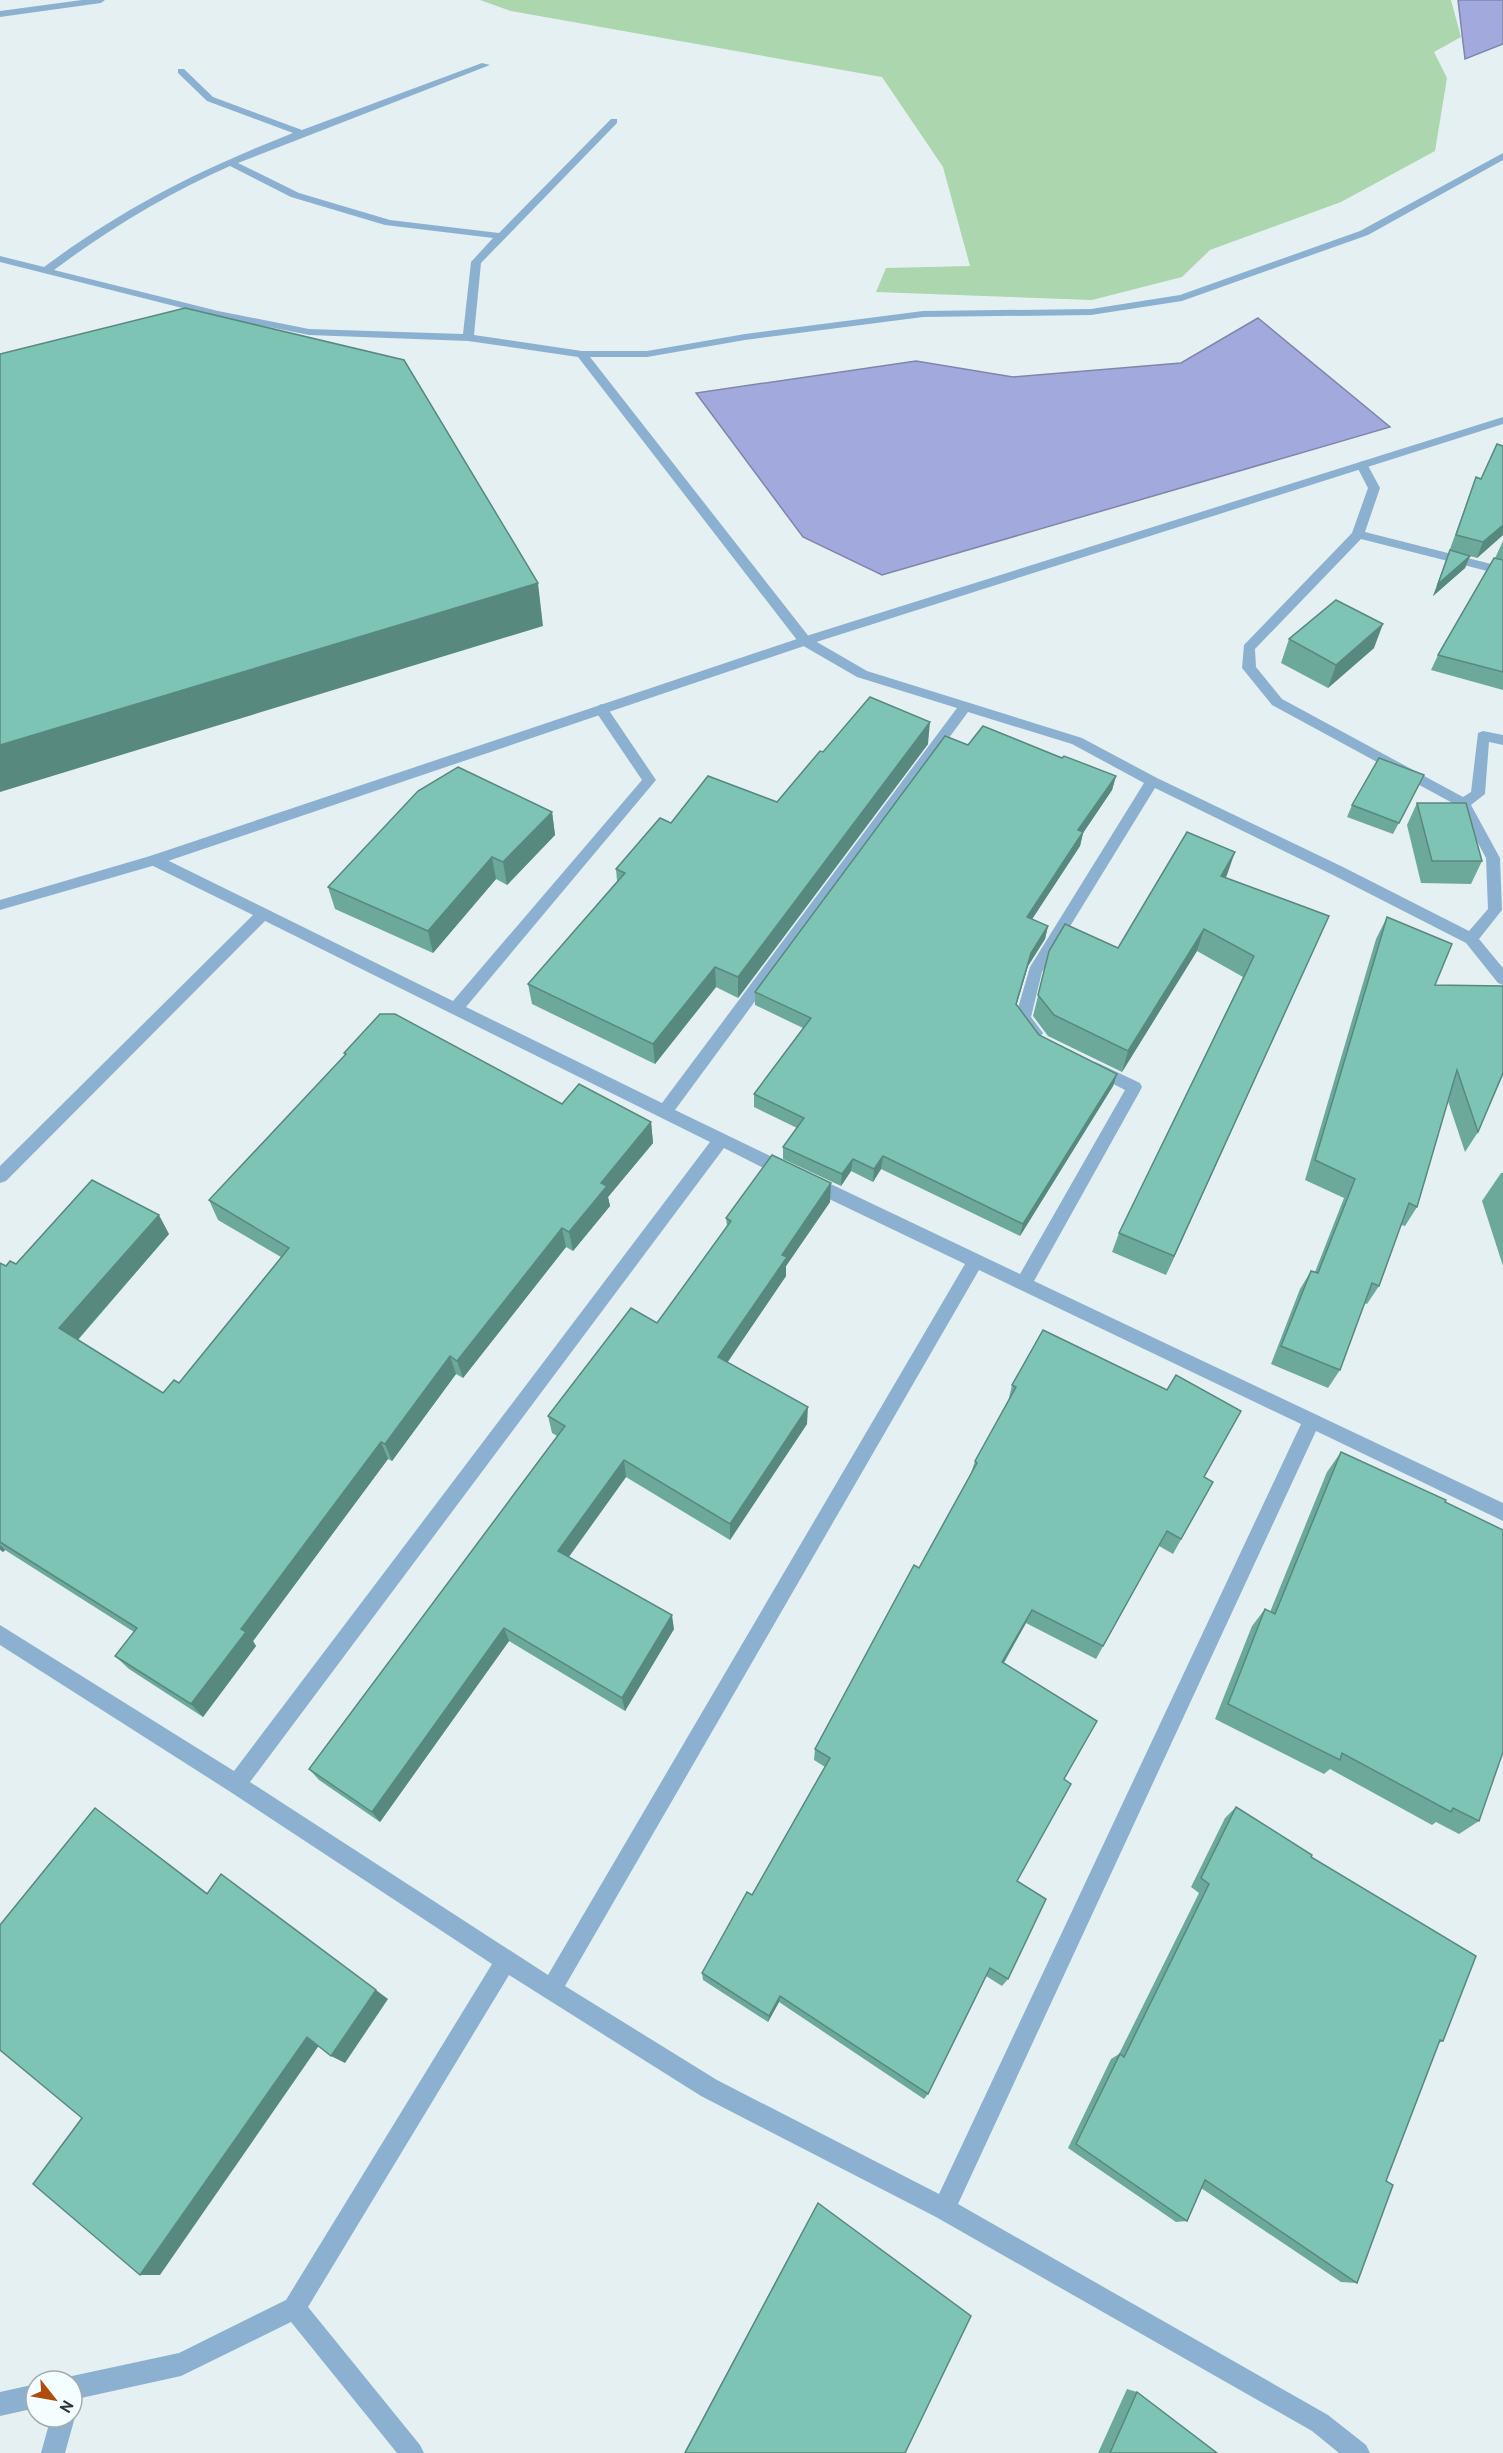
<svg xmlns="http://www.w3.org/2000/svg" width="1503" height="2453" font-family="'PT Sans',sans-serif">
<rect width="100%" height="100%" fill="#e5f0f3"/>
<polygon fill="#acd6ad" points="480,0 1451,0 1461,37 1434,52 1447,78 1435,151 1341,202 1210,250 1182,277 1092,300 876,292 886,268 970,266 943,167 882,77 511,11"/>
<g fill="#a2aadd" stroke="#7f86aa" stroke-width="1.5">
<polygon points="1458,0 1503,0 1503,44 1465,59"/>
<polygon points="1258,318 1390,427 882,575 803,537 696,393 916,361 1013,377 1181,363"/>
</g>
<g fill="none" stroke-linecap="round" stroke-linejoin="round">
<g fill="#8cb1d0" fill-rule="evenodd">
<polygon points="82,0 105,0 101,3 0,17 0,11"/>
<path d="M 482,63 L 490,65 L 238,163 L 299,193 L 390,220 L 499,233 L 611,119 L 617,119 L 617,123 L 481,263 L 474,335 L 582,351 L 647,351 L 745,334 L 923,311 L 1091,309 L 1180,295 L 1360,231 L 1503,153 L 1503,160 L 1368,235 L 1182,301 L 1091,315 L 923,317 L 745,340 L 647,357 L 590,357 L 810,638 L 867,671 L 1082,738 L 1157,778 L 1343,867 L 1469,931 L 1488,909 L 1486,858 L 1458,806 L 1272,705 L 1242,668 L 1244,645 L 1352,533 L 1368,488 L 1356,465 L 1362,461 L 1366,462 L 1380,488 L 1365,532 L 1503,567 L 1503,575 L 1361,539 L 1255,649 L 1256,667 L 1282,699 L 1463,797 L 1471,792 L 1478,733 L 1483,731 L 1503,735 L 1503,745 L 1489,742 L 1485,794 L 1471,805 L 1500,858 L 1502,910 L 1479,939 L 1503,968 L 1503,985 L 1498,983 L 1466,943 L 1333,875 L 1155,788 L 1042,972 L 1031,1017 L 1043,1033 L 1040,1037 C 1028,1041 1021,1028 1015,1018 L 1030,967 L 1144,783 L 1072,744 L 968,712 L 675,1110 L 793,1167 L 795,1172 L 793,1177 L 787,1179 L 781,1177 L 724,1148 L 250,1782 L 548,1975 L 965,1264 L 804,1187 L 802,1182 L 804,1177 L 810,1175 L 816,1177 L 1020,1274 L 1125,1090 L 1090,1072 L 1087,1068 L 1090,1064 L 1095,1062 L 1100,1064 L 1140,1083 L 1142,1087 L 1140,1091 L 1034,1281 L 1503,1503 L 1503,1521 L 1316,1431 L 958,2204 L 1328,2415 L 1366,2445 L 1370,2453 L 1339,2453 L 1312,2431 L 936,2217 L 701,2096 L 509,1975 L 308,2307 L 420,2445 L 424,2453 L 397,2453 L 291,2322 L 181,2376 L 72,2400 L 72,2381 L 63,2381 L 72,2376 L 179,2353 L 286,2300 L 492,1964 L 229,1791 L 0,1645 L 0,1625 L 234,1771 L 710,1142 L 265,921 L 6,1181 L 0,1183 L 0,1166 L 253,915 L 149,864 L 147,860 L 154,855 L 159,856 L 453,1001 L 642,780 L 594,709 L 601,704 L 606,706 L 656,780 L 466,1007 L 662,1103 L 957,708 L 857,677 L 800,644 L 578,357 L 468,341 L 309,335 L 218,317 L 0,262 L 0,256 L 44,267 C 125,207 199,170 293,133 L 207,101 L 178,73 L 178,69 L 184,69 L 213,97 L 302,130 ZM 230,166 L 291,197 L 385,225 L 493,238 L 471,262 L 463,334 L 309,329 L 218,311 L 54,270 C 110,228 167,194 230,166 ZM 979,1270 L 1301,1424 L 939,2194 L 717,2080 L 565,1986 Z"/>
<polygon points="36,2384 36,2408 0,2416 0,2392"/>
<polygon points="72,2410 75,2417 65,2453 41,2453 51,2417 72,2417"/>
</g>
<polygon fill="#8cb1d0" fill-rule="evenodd" points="1503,417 1503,424 810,644 159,864 0,910 0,900 150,856 800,638"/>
</g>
<g fill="#6ca99b">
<polygon points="1476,477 1503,535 1477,558 1470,556 1465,568 1433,596"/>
<polygon points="1503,541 1503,690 1431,670 1438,655 1495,558"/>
<polygon points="1289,639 1374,648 1328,688 1281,663"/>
<polygon points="928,744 738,998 716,987 655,1064 532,1004 528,984 617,881 616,869 671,823 777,802 823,752"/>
<polygon points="968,745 1062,758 1116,776 1112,790 1083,833 1080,846 1032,919 1048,926 1045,939 1028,966 1016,1005 1039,1035 1117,1074 1113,1086 1020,1236 881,1169 873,1182 851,1171 841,1186 783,1159 783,1147 797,1128 754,1107 754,1094 803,1028 755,1005 755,992"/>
<polygon points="1424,775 1393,834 1347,817 1352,805"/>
<polygon points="1417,803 1482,861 1471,884 1421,883 1407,825"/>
<polygon points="552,812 555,835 507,885 496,879 433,953 335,909 328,887"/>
<polygon points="1227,875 1225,878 1329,916 1166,1275 1112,1252 1119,1233 1243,977 1197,951 1122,1072 1048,1036 1033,1016 1049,951 1118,948"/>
<polygon points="1387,917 1435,985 1503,986 1503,1075 1478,1132 1465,1152 1448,1101 1417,1207 1405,1226 1401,1225 1379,1286 1367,1304 1364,1303 1340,1370 1328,1388 1271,1364 1300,1289 1311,1271 1315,1272 1344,1198 1305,1180 1376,939"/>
<polygon points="344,1053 562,1104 651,1122 653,1143 608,1197 610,1206 573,1251 566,1247 463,1378 456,1374 392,1461 388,1459 253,1641 256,1646 203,1717 129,1669 115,1656 134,1632 5,1550 3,1552 0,1550 0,1263 6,1266 169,1234 78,1340 163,1393 179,1383 281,1257 218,1220 209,1200 345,1055"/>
<polygon points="1501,1173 1503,1173 1503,1266 1482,1201"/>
<polygon points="830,1202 786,1266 786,1276 727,1362 807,1424 730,1540 626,1477 569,1557 674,1629 625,1711 509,1641 380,1822 319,1780 309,1769 557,1436 552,1433 548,1416 657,1323 727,1226 726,1218"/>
<polygon points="1012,1385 1213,1482 1173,1554 1159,1546 1096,1659 1026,1623 1004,1663 1064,1779 1017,1881 1008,1979 1002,1986 986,1976 928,2094 924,2099 779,2002 768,2022 703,1980 702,1973 752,1895 825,1767 814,1760 815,1749 919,1568 971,1473 975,1461 1008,1402"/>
<polygon points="1341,1452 1445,1502 1479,1821 1459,1834 1436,1822 1432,1825 1330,1769 1324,1774 1215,1719 1252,1626 1265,1609 1270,1612 1327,1472"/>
<polygon points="1236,1807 1311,1857 1443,2041 1439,2043 1386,2181 1357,2283 1341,2282 1201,2188 1187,2221 1176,2222 1068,2148 1111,2059 1119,2054 1199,1893 1191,1887 1225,1818"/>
<polygon points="818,2203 905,2453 684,2453 816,2206"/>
<polygon points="1127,2389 1137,2392 1217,2453 1098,2453"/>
</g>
<g fill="#58897e">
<polygon points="1503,525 1503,535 1477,558 1483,542"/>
<polygon points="1470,556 1465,568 1433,596 1438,584"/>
<polygon points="538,583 543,626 0,792 0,745"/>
<polygon points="1383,624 1374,648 1328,688 1336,665"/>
<polygon points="930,722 928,744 738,998 738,977"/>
<polygon points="1116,776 1112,790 1083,833 1080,846 1025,930 1027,917 1078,830"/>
<polygon points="552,812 555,835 507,885 503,862"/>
<polygon points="1235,852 1227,875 1214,898 1221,876"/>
<polygon points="492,857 496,879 433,953 428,931"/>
<polygon points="1329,916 1319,938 1166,1275 1174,1256"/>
<polygon points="1048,926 1045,939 1028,966 1013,1017 1016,1004 1031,953"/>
<polygon points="1204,929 1197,951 1122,1072 1128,1051"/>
<polygon points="715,967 716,987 655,1064 653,1044"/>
<polygon points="1117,1074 1113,1086 1020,1236 1023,1224"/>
<polygon points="651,1122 653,1143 608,1197 610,1206 573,1251 569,1232 601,1183"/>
<polygon points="883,1156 881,1169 873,1182 874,1169"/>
<polygon points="853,1159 851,1171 841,1186 842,1174"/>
<polygon points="831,1183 830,1202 786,1266 786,1276 719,1375 718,1357 782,1255"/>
<polygon points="159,1215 169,1234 72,1346 59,1328"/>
<polygon points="562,1228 566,1247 463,1378 457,1361"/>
<polygon points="450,1356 456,1374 392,1461 385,1444"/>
<polygon points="808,1407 807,1424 730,1540 730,1524"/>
<polygon points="381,1442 388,1459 253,1641 256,1646 203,1717 191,1704 241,1629"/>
<polygon points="624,1460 626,1477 562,1566 558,1551"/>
<polygon points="0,1545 5,1550 3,1552 0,1549"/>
<polygon points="1032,1610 1026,1623 997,1674 1002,1662"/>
<polygon points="672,1615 674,1629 625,1711 622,1698"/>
<polygon points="504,1628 509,1641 380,1822 372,1812"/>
<polygon points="95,1808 114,1822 223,1905 207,1894"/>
<polygon points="376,1990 388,1999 345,2063 331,2056"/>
<polygon points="780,1996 779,2002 768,2022 769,2016"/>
<polygon points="307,2037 320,2044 160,2275 140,2275"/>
</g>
<g fill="#7ec4b4" stroke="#58897e" stroke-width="1.5">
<polygon points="185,308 404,360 538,583 0,745 0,354"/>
<polygon points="1497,444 1503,446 1503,525 1483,542 1456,535 1476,477 1481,479"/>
<polygon points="1450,550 1470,556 1438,584"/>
<polygon points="1494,558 1503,560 1503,672 1438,655"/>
<polygon points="1336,600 1383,624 1336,665 1289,639"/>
<polygon points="870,697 930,722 738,977 715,967 653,1044 528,984 625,873 616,869 660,818 671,823 708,776 777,802 820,751 823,752"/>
<polygon points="983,726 1062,758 1064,756 1116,776 1078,830 1083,832 1027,917 1048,926 1031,953 1016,1004 1039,1035 1117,1074 1023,1224 883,1156 874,1169 853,1159 842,1174 783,1147 804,1118 754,1094 811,1018 755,992 945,736 968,745"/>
<polygon points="1379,758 1424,775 1399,823 1352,805"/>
<polygon points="458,767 552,812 503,862 492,857 428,931 328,887 418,791"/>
<polygon points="1417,803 1466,803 1482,861 1432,861"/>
<polygon points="1187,832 1235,852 1221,876 1329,916 1174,1256 1119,1233 1254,956 1204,929 1128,1051 1054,1015 1038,995 1049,951 1065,924 1118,948"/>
<polygon points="1387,917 1452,944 1435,985 1503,986 1503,1073 1478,1132 1457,1070 1417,1207 1409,1203 1379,1286 1372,1283 1340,1370 1281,1346 1311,1271 1318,1273 1355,1179 1315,1160"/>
<polygon points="380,1014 395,1014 562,1104 579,1084 651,1122 601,1183 607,1186 569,1232 562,1228 457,1361 450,1356 385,1444 381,1442 241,1629 246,1632 191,1704 115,1656 137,1628 0,1542 0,1263 6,1266 10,1261 16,1264 92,1180 159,1215 59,1328 163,1393 174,1380 179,1383 289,1248 209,1200 346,1054 344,1053"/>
<polygon points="772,1155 831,1183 782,1255 787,1257 718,1357 808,1407 730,1524 624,1460 558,1551 672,1615 622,1698 504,1628 372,1812 309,1769 565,1426 548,1416 631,1308 657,1323 731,1221 726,1218"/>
<polygon points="1043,1330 1167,1390 1176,1375 1241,1411 1204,1477 1213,1482 1181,1539 1167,1531 1103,1646 1032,1610 1002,1662 1097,1721 1064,1779 1071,1784 1017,1881 1046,1899 1008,1979 990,1968 928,2094 780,1996 769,2016 702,1973 747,1892 752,1895 830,1758 815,1749 914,1565 919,1568 977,1463 975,1461 1016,1387 1012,1385"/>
<polygon points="1341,1452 1446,1500 1445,1502 1503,1530 1503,1752 1479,1821 1453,1808 1451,1812 1342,1753 1340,1760 1228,1704 1265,1609 1275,1614"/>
<polygon points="1236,1807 1312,1855 1311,1857 1476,1956 1443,2041 1440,2040 1386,2181 1393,2185 1357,2283 1205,2180 1187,2221 1076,2144 1120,2054 1124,2057 1209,1884 1201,1878"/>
<polygon points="95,1808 207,1894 221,1874 376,1990 331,2056 307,2037 140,2275 33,2184 82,2118 0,2050 0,1925"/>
<polygon points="818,2203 971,2316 905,2453 685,2453"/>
<polygon points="1137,2392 1217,2453 1110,2453"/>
</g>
<g transform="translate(54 2399) rotate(121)"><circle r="28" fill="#f4fdff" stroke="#a5acad" stroke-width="1.5"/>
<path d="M0-4.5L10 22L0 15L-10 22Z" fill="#af4d0d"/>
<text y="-9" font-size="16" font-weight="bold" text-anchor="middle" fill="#2e3333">N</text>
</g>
</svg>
